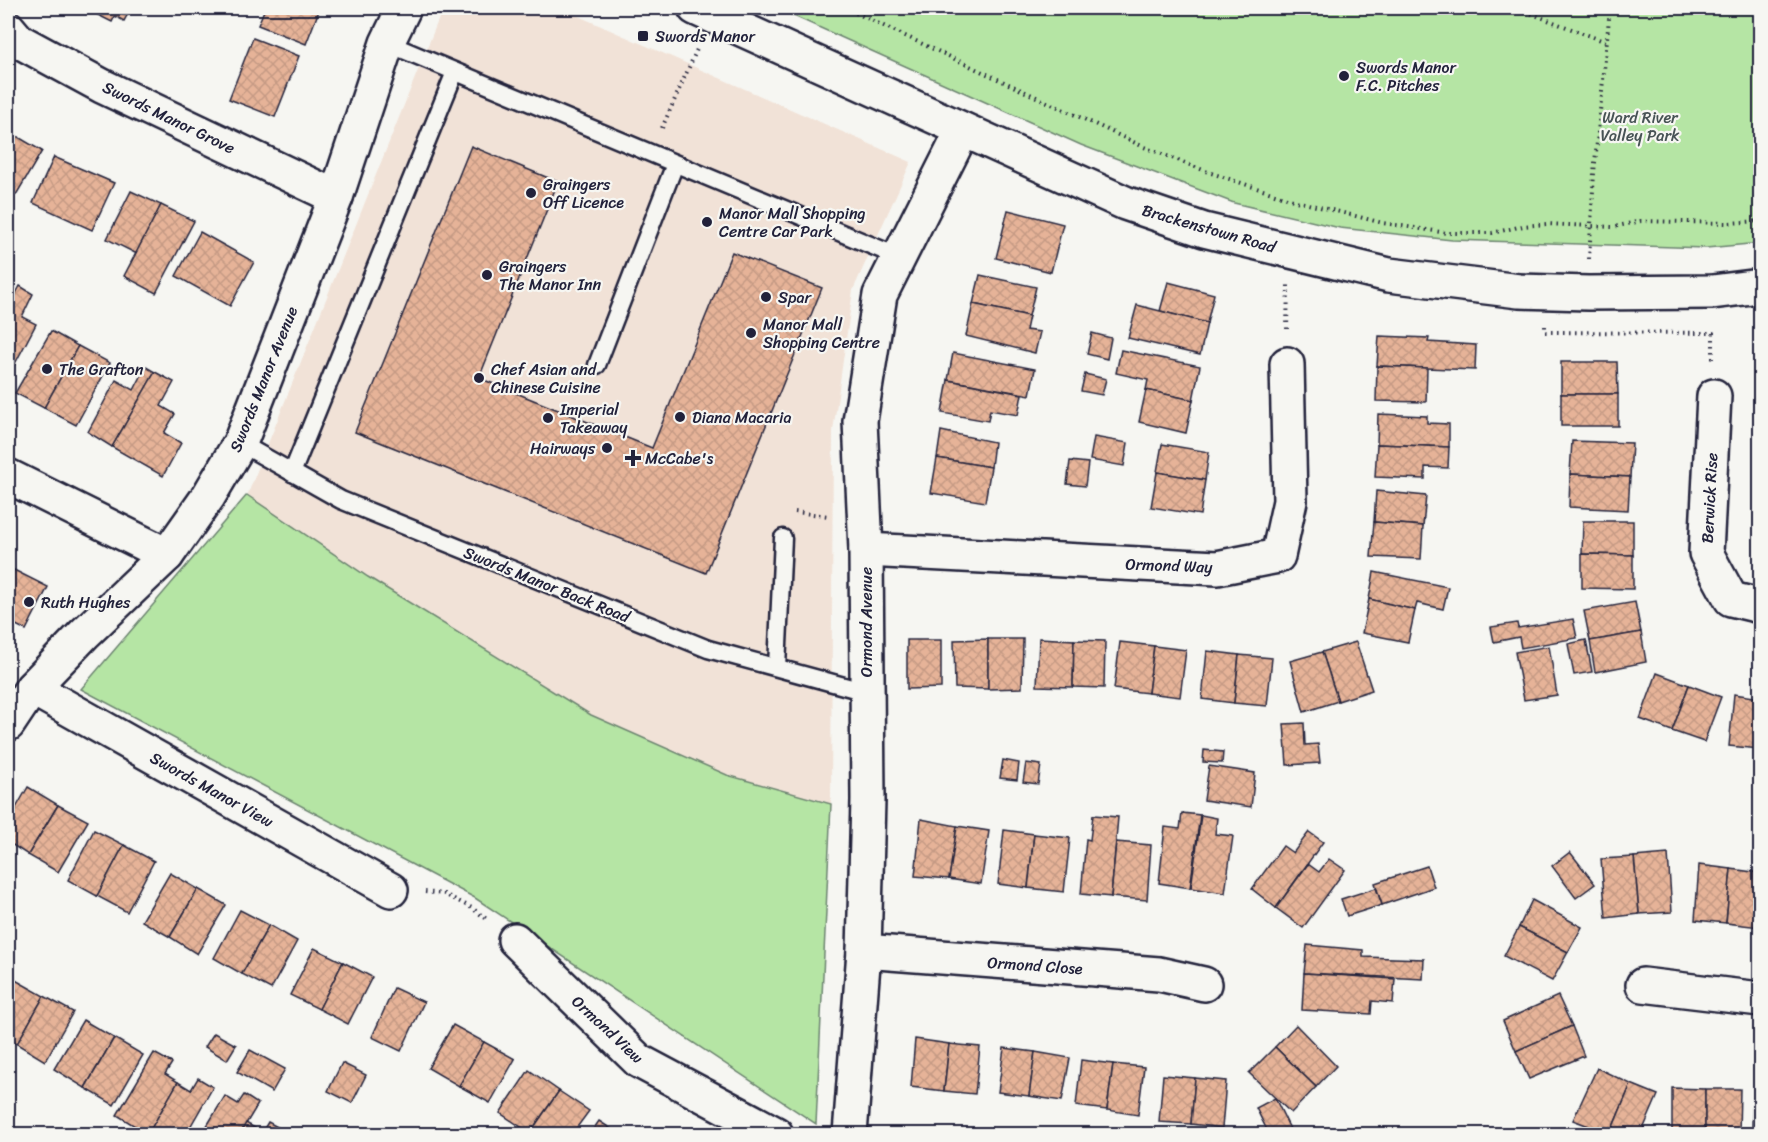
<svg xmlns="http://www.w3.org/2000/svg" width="1768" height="1142" font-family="Sriracha,sans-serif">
<defs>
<pattern id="building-cross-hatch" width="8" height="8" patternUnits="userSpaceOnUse" patternTransform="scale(1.5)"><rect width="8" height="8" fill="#e6b398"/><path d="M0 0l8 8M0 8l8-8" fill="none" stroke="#c59a84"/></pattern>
</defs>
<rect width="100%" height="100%" fill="#f6f6f2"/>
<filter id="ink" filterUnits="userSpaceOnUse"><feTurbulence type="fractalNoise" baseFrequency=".0167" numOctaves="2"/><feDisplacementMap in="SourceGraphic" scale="12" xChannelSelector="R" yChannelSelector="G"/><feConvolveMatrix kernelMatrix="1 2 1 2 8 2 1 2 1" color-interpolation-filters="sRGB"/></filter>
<g filter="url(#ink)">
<polygon fill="#f1e2d7" points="443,8 560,8 911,162 853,290 833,431 831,804 727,775 591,715 368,577 247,496"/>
<g fill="#b5e5a4" stroke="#6c8470" stroke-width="1.5">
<polygon points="776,8 1760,8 1760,243 1706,248 1452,240 1340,228 1234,203 1081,145"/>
<polygon points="247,495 368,577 591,715 727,775 831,804 816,1124 475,898 81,689"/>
</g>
<g fill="url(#building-cross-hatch)" stroke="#22223b" stroke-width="1.5">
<polygon points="84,8 124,8 130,10 124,21 115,16 112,22"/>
<polygon points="265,8 320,8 306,44 258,25"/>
<polygon points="253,38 299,56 275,117 229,99"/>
<polygon points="8,131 42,151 16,195 8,190"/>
<polygon points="471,146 558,182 479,378 652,448 732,252 822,288 706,573 355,432"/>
<polygon points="54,157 114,183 92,230 33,203"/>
<polygon points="131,191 161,205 137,254 107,239"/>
<polygon points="161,205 194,221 156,293 124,276"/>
<polygon points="1008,210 1063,224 1051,272 996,258"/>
<polygon points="200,232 254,262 230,306 176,276"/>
<polygon points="980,275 1036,287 1029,316 973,304"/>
<polygon points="1168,282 1214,294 1207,323 1160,311"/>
<polygon points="20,286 33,294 22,317 36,324 8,377 8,308"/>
<polygon points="973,304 1029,316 1026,330 1040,332 1035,353 966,336"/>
<polygon points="1137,305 1207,323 1200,355 1128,338"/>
<polygon points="51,331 78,346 44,408 15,393"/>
<polygon points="1092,333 1111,338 1107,359 1087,354"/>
<polygon points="1379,336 1429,338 1428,342 1476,345 1475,370 1377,366"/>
<polygon points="78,346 110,363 76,425 44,408"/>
<polygon points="1121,350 1200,366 1193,400 1146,390 1148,380 1116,373"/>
<polygon points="953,353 1035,369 1030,395 948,380"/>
<polygon points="1561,362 1617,362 1618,394 1561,394"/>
<polygon points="1377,366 1427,368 1426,402 1376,401"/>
<polygon points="146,367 155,372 112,447 88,432 116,380 134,390"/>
<polygon points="155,372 174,382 161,406 175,414 164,433 181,443 163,476 112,447"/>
<polygon points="1085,374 1106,379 1102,395 1081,391"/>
<polygon points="948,380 1022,394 1018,415 990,410 988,421 942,413"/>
<polygon points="1146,390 1193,400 1186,433 1139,422"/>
<rect x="1561" y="394" width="57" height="32"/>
<polygon points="1378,414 1427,416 1427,423 1449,424 1449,447 1377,444"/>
<polygon points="941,431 994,442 991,467 937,458"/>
<polygon points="1094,437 1128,443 1124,466 1090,460"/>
<polygon points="1572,441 1632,443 1630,477 1570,474"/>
<polygon points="1162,444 1209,452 1205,480 1157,472"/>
<polygon points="1377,444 1449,447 1448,468 1425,467 1425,479 1375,477"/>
<polygon points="937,458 991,467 985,502 931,493"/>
<polygon points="1070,461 1088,463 1085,486 1067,484"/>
<polygon points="1157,472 1205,480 1200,515 1151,507"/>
<polygon points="1570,474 1630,477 1628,510 1569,507"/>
<polygon points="1376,491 1426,496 1423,526 1374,522"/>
<polygon points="1583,521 1633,521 1633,555 1582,554"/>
<polygon points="1374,522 1423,526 1421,559 1371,557"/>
<polygon points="1582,554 1633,555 1633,589 1582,588"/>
<polygon points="8,567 48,587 26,630 8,621"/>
<polygon points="1374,572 1448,587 1443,609 1417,603 1415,610 1369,599"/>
<polygon points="1369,599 1415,610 1408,642 1362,633"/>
<polygon points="1635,602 1641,632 1590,641 1584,611"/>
<polygon points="1573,619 1577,638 1521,648 1519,637 1494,642 1491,627 1517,623 1518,628"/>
<polygon points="1641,632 1646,662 1595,672 1590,641"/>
<polygon points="1039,638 1074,640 1073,687 1037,686"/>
<polygon points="988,639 988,689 955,688 954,640"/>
<polygon points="988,639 1023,639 1022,688 988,689"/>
<polygon points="907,640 941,640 941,688 907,689"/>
<polygon points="1074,640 1105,641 1104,688 1073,687"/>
<polygon points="1586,640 1592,672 1574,675 1568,644"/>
<polygon points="1120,642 1154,646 1148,693 1114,689"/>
<polygon points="1356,642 1372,690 1338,701 1322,652"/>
<polygon points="1154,646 1186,650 1180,697 1148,693"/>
<polygon points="1549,646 1557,695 1524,700 1515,652"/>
<polygon points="1207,651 1239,655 1234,703 1202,699"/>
<polygon points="1322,652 1338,701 1304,712 1290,661"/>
<polygon points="1239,655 1272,658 1267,706 1234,703"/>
<polygon points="1657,673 1689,685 1672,731 1640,719"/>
<polygon points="1689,685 1721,697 1704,742 1672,731"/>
<polygon points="1734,694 1760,698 1760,749 1729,746"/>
<polygon points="1304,723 1305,745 1318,744 1320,763 1287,765 1284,724"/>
<polygon points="1204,750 1223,752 1222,763 1203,762"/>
<polygon points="1003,760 1019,763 1017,780 1000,778"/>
<polygon points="1026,763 1041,765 1038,784 1023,782"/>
<polygon points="1209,766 1255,773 1251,807 1204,800"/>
<polygon points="28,787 58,805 28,855 8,842 8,822"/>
<polygon points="58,805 88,821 58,872 28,855"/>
<polygon points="1182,813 1200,815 1190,888 1159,883 1165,827 1180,829"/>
<polygon points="1093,815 1118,817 1111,897 1081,894 1086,839 1090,840"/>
<polygon points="1201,815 1217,818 1215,834 1233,836 1225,893 1191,888"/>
<polygon points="921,819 957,826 949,879 915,876"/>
<polygon points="957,826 989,831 981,884 949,879"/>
<polygon points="94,830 124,845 97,896 68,880"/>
<polygon points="1004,830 1034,834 1028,888 998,884"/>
<polygon points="1309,832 1323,842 1276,908 1252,889 1283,846 1293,853"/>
<polygon points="1034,834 1070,838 1064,892 1028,888"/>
<polygon points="1116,842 1151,845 1147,900 1111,897"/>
<polygon points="124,845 154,861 127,912 97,896"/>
<polygon points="1570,852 1595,884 1576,898 1552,866"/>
<polygon points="1668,854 1672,912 1639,914 1634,857"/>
<polygon points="1634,857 1639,914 1606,918 1601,859"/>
<polygon points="1329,859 1345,870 1303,928 1276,908 1308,864 1319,872"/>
<polygon points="1699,865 1731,869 1726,923 1695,920"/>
<polygon points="1427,866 1434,887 1382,905 1375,883"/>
<polygon points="1731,869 1760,873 1760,927 1726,923"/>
<polygon points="170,873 198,889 170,937 142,921"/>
<polygon points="1376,888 1382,905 1347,916 1341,899"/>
<polygon points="198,889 226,905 197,954 170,937"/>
<polygon points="1532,900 1582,927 1568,952 1519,927"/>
<polygon points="240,910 269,925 242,974 214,958"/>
<polygon points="269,925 297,941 271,989 242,974"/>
<polygon points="1519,927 1568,952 1552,981 1504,956"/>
<polygon points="1307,945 1363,950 1363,957 1424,959 1423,979 1304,973"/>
<polygon points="314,948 343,962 319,1009 290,995"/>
<polygon points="343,962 372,977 348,1024 319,1009"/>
<polygon points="1304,973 1395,979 1393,1003 1372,1001 1371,1014 1302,1010"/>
<polygon points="10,977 44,996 17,1044 8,1039 8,982"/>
<polygon points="394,988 424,1002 401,1051 372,1037"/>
<polygon points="44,996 73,1012 45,1061 17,1044"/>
<polygon points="1558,996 1572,1026 1516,1051 1503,1021"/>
<polygon points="83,1020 114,1038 85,1088 54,1069"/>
<polygon points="453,1025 484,1042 459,1086 428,1068"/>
<polygon points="1296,1025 1336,1066 1316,1087 1275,1047"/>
<polygon points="1572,1026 1584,1056 1529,1079 1516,1051"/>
<polygon points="214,1033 236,1045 227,1060 205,1047"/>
<polygon points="114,1038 143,1055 114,1105 85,1088"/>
<polygon points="915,1039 949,1044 944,1091 911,1087"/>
<polygon points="484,1042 515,1059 490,1103 459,1086"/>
<polygon points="949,1044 980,1047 975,1094 944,1091"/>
<polygon points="1275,1047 1316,1087 1291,1113 1249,1073"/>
<polygon points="1004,1048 1035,1052 1029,1096 998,1092"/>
<polygon points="250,1050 285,1069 272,1092 237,1072"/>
<polygon points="1035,1052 1070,1058 1062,1101 1029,1096"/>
<polygon points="154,1053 172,1063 165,1074 178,1082 148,1134 117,1115"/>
<polygon points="1081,1060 1113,1064 1107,1110 1076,1106"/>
<polygon points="342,1063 366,1075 352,1103 328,1091"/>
<polygon points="1113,1064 1144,1067 1138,1115 1107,1110"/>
<polygon points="1597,1068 1631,1084 1610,1134 1573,1120"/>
<polygon points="529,1070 559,1091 530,1133 500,1113"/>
<polygon points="1163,1075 1195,1078 1191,1124 1159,1122"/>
<polygon points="198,1078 213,1087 186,1134 148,1134 178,1082 191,1090"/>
<polygon points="1195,1078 1226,1081 1222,1128 1191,1124"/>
<polygon points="1631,1084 1658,1095 1641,1134 1610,1134"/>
<polygon points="1672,1088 1705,1089 1705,1134 1672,1134"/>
<polygon points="1705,1089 1740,1089 1739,1134 1705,1134"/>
<polygon points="1753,1089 1760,1089 1760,1134 1752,1134"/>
<polygon points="559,1091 589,1111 572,1134 532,1134 530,1133"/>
<polygon points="244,1095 258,1104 240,1134 202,1134 225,1096 238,1104"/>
<polygon points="1275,1098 1291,1131 1284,1134 1269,1134 1256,1108"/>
<polygon points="599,1121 619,1134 590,1134"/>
<polygon points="268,1122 285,1131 283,1134 240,1134 246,1123 262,1132"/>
</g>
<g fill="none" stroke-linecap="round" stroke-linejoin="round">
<defs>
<g id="service">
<polyline points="387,43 899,257"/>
<polyline points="597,365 675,164"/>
<polyline points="240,443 341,500 708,649 866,692"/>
<polyline points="292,473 455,72"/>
<polyline points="777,667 783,538"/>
</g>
<g id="minor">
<polyline points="8,28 19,41 102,86 336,197"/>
<polyline points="1714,396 1706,553 1731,599 1760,606"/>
<polyline points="8,476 167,555"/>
<polyline points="866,550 1217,568 1278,556 1290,501 1287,364"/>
<polyline points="32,688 391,890"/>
<polyline points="8,724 32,688 84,634 167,555 208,497 240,443 336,197 387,43 404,8"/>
<polyline points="515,940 639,1061 776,1134"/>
<polyline points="864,951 1159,974 1204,984"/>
<polyline points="1643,985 1760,999"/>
<polyline points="850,1134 864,951 868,800 866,550 860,421 880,295 963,130"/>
</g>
<polyline id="tertiary" points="695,8 1125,203 1204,230 1389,275 1519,291 1588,293 1712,292 1760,286"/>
</defs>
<use href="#service" stroke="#22223b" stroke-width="21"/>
<use href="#minor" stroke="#22223b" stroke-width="38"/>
<use href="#tertiary" stroke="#22223b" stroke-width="38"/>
<g stroke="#22223b" stroke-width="4" stroke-dasharray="1.5 4.5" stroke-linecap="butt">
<polyline points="845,8 1144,147 1208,172 1296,201 1383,223 1447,233 1492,233 1523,226 1547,224 1613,227 1641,221 1728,223 1760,221"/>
<polyline points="1508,8 1527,12 1606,42"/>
<polyline points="662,128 698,47"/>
<polyline points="1589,259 1594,173 1610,8"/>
<polyline points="1545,326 1545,332 1713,333 1713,362"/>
<polyline points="1287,329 1288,285"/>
<polyline points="795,512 829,516"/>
<polyline points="425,892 444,894 472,908 488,920"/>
</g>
<use href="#service" stroke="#f6f6f2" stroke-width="16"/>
<use href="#minor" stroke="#f6f6f2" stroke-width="33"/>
<use href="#tertiary" stroke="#f6f6f2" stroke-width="33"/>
</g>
</g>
<g fill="#22223b" stroke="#f6f6f2" stroke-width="2">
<rect x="637" y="30" width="12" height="12" rx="3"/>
<circle cx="1344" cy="76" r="6"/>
<circle cx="531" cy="193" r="6"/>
<circle cx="707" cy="222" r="6"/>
<circle cx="487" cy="275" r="6"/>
<circle cx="766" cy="297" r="6"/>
<circle cx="751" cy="333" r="6"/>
<circle cx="47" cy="369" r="6"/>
<circle cx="479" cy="378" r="6"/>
<circle cx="680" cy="417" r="6"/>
<circle cx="548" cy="418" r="6"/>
<circle cx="607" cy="448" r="6"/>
<path d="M630 449h6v6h6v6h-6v6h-6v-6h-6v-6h6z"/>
<circle cx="29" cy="602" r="6"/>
</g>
<g text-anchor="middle" stroke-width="4.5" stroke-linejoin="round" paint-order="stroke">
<g font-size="16" fill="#22223b" stroke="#f6f6f2" text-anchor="start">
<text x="655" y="42">Swords Manor</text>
<text x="1356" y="73">Swords Manor<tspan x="1356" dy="18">F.C. Pitches</tspan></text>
<text x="543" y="190">Graingers<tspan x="543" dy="18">Off Licence</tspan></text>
<text x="719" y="219">Manor Mall Shopping<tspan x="719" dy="18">Centre Car Park</tspan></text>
<text x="499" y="272">Graingers<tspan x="499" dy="18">The Manor Inn</tspan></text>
<text x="778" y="303">Spar</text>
<text x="763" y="330">Manor Mall<tspan x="763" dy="18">Shopping Centre</tspan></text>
<text x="59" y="375">The Grafton</text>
<text x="491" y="375">Chef Asian and<tspan x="491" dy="18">Chinese Cuisine</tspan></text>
<text x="560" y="415">Imperial<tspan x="560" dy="18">Takeaway</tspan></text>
<text x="692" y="423">Diana Macaria</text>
<text x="595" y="454" text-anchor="end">Hairways</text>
<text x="645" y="464">McCabe's</text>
<text x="41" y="608">Ruth Hughes</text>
</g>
<g font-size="16" fill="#22223b" stroke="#f6f6f2">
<text transform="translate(169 117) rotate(26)" y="6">Swords Manor Grove</text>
<text transform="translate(1209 228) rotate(16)" y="6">Brackenstown Road</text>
<text transform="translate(263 379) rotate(-68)" y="6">Swords Manor Avenue</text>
<text transform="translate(1709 498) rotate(-87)" y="6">Berwick Rise</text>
<text transform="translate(1169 565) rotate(2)" y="6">Ormond Way</text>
<text transform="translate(547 584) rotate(22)" y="6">Swords Manor Back Road</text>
<text transform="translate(866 622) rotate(-90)" y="6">Ormond Avenue</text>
<text transform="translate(212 789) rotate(29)" y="6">Swords Manor View</text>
<text transform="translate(1035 965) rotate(4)" y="6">Ormond Close</text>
<text transform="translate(608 1029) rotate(43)" y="6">Ormond View</text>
</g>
<g font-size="16" fill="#475355" stroke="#f6f6f2">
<text x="1640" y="123">Ward River<tspan x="1640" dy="18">Valley Park</tspan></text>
</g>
</g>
<rect width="1768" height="1142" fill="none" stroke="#f6f6f2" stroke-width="30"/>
<rect x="15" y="15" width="1738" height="1112" fill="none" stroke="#22223b" stroke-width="2" filter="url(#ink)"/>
</svg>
